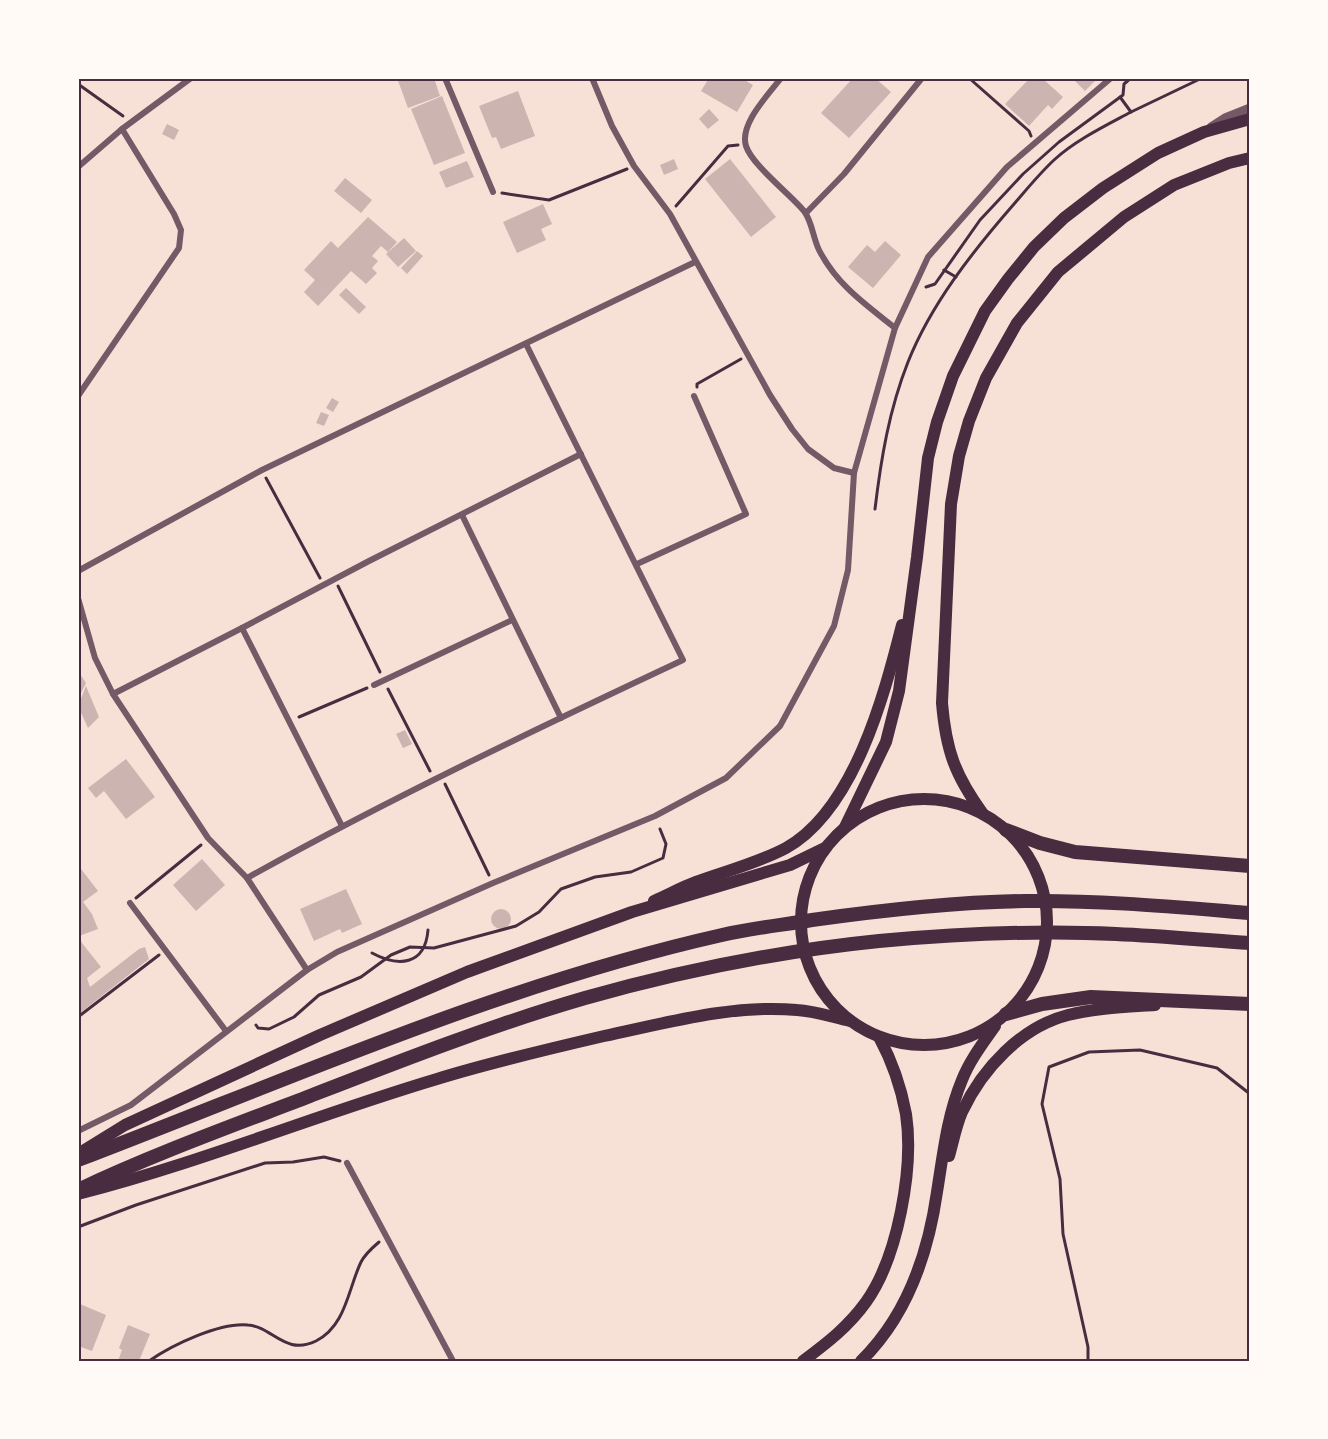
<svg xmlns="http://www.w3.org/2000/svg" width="1328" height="1439" font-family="'Fira Sans Condensed',sans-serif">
<rect width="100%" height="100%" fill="#f7e1d7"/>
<g fill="#ccb4b1">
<polygon points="397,78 434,78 440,96 408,108"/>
<polygon points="709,78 718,78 723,81 725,78 741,78 753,85 737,112 701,91"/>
<polygon points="853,78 875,78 891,92 849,138 821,113"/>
<polygon points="1030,78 1042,78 1063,97 1052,109 1048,105 1029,126 1005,104"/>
<polygon points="1072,78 1098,78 1085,91"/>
<polygon points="518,91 535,136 501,149 496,137 492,138 479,106"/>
<polygon points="442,96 465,153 434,165 411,109"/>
<polygon points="709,109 719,120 708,129 699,119"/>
<polygon points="167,124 179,130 174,140 162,134"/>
<polygon points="674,159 678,169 664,175 660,165"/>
<polygon points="730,159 776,217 751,237 705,179"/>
<polygon points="467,161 474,177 446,188 439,172"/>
<polygon points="345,178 372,200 361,213 334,191"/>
<polygon points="543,204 552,224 541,229 546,240 517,253 503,222"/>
<polygon points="368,217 397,242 388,252 381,246 372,256 378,261 372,268 377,273 366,284 351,271 318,306 304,292 315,280 304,270 331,241 338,248"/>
<polygon points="404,238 416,251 398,267 386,254"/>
<polygon points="885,241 901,255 873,288 848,267 867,245 875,252"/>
<polygon points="417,251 423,256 407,274 401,268"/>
<polygon points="346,288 366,307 359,314 339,295"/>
<polygon points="332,398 339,402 333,412 326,408"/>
<polygon points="321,412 329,415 324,426 316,423"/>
<polygon points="78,671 86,683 78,699"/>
<polygon points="86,686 99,717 88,728 78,706"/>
<polygon points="405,730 412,744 403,748 396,734"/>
<polygon points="126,759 155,797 126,819 104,791 96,798 88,788"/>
<polygon points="202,859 225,885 196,911 173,885"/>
<polygon points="78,865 98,891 83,902 92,914 98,929 79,936 82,943 101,967 87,978 90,987 139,949 145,947 149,959 80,1013 78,1011"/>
<polygon points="346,889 362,924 342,933 340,929 314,941 300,909"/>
<circle cx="501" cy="919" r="10"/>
<polygon points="80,1304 106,1315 92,1351 78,1346 78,1311"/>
<polygon points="128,1325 150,1334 139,1361 118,1361 122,1350 119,1348"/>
</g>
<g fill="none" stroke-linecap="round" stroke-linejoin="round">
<g stroke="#4a2c40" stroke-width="3">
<polyline points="969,78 1029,131 1031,136"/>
<polyline points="78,84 123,116"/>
<polyline points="1120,97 1131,112 1202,78"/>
<polyline points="502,193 549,200 627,169"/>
<polyline points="676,206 728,146 738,145"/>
<polyline points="944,270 956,277"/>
<polyline points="926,287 935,284 980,220 1023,174 1059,142 1123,95 1124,84 1131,78"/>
<polyline points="697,387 697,384 741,359"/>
<polyline points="266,478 320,578"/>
<path d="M 875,509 C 881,459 889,410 908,362 C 931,304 973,251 1014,204 C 1027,189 1039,174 1054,160 C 1076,140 1105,126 1131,112"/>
<polyline points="338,586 380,672"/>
<polyline points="388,689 430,771"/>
<polyline points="299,717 367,688"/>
<polyline points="445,784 489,875"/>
<polyline points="136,898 201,845"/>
<path d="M 372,953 C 398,967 425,966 428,930"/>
<polyline points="78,1017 159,955"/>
<polyline points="256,1025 258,1028 269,1029 294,1017 319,995 361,977 391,955 410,947 434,948 516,926 539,912 561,889 595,877 631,872 663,858 666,844 660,829"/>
<polyline points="78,1227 136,1205 265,1163 293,1162 324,1157 340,1161"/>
<path d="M 149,1361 C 172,1345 220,1322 248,1325 C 273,1327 285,1356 316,1341 C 346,1326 348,1289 361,1262 C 365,1254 372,1248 379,1242"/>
<polyline points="1088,1361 1088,1347 1063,1234 1060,1179 1042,1104 1049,1067 1089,1052 1140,1050 1217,1068 1250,1094"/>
</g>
<g stroke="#755966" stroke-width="6">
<polyline points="445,78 493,192"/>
<polyline points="592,78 612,126 634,166 670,214 770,395 792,429 808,449 834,468 854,473 895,328 928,257 1007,167 1111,78"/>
<path d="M 781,78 C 769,94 739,124 746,146 C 752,165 790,194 804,211 C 812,221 813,238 819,250 C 837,285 865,304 895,328"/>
<polyline points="78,167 122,129 191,78"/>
<polyline points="806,213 844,174 922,78"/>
<polyline points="78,396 179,248 181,230 174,214 122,129"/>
<polyline points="462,515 561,718"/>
<polyline points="637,564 746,514 694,396"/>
<polyline points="78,571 262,470 695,262"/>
<polyline points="78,598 95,658 113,694 208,838 247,878 307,970"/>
<polyline points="242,628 342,826"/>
<polyline points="374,685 512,620"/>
<polyline points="113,694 242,628 369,561 581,454"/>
<path d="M 247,878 C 389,799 536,729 683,660 L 526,344"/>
<polyline points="130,903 226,1031"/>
<polyline points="78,1131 131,1105 307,970 337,952 493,883 655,816 726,778 780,726 834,626 848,570 854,473"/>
<polyline points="347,1163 453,1361"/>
</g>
<polyline stroke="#755966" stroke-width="9" points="1211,127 1225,118 1250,108"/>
<g stroke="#4a2c40" stroke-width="12">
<circle cx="924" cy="922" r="123"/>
<path d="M 983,814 C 955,775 946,751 942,703 L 951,504 L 959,456 L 969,421 L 986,378 L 1017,323 L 1058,272 L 1124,217 L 1174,185 L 1229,163 L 1250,158"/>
<polyline points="845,827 886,742 899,691 917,557 928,458 937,422 953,376 985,311 1008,279 1034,247 1064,218 1103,188 1158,153 1204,132 1250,119"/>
<path d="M 654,901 C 668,895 682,887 696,882 C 726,871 758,863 786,848 C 854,810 884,696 902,625"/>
<path d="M 949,1156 C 953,1142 956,1126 962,1112 C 982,1069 1021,1027 1068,1015 C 1096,1008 1126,1007 1155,1005"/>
<path d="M 803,1361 C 827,1343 848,1327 866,1302 C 898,1257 914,1168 906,1114 C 901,1087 892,1061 879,1037"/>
<path d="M 861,1361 C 907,1316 928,1255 937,1192 C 943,1155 947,1116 962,1080 C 970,1060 983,1043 995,1026"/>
</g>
<g stroke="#4a2c40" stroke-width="12">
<polyline points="78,1154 125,1125 320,1035 467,972 632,912 790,865 825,848"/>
<path d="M 78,1194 C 200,1163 316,1115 437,1079 C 492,1062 548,1049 604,1036 C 666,1023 733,1004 797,1010 C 815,1011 832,1017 850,1021"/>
</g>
<g stroke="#4a2c40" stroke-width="14">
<polyline points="1006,830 1040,843 1075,852 1250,866"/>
<polyline points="1006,1014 1042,1004 1091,997 1250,1004"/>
<path d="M 78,1160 C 290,1079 500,985 722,935 C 752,928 782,925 812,920 C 883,910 954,902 1025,901 C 1100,900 1175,907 1250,913"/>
<path d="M 78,1190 C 154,1154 232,1126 310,1096 C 400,1061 492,1025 585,998 C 681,971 780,951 879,941 C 957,934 1037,930 1116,934 C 1161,936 1205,940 1250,943"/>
</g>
</g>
<rect width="1328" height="1439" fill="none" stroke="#fffaf5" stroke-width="159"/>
<rect x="80" y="80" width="1168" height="1280" fill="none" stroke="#4a2c40" stroke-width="2"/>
</svg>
